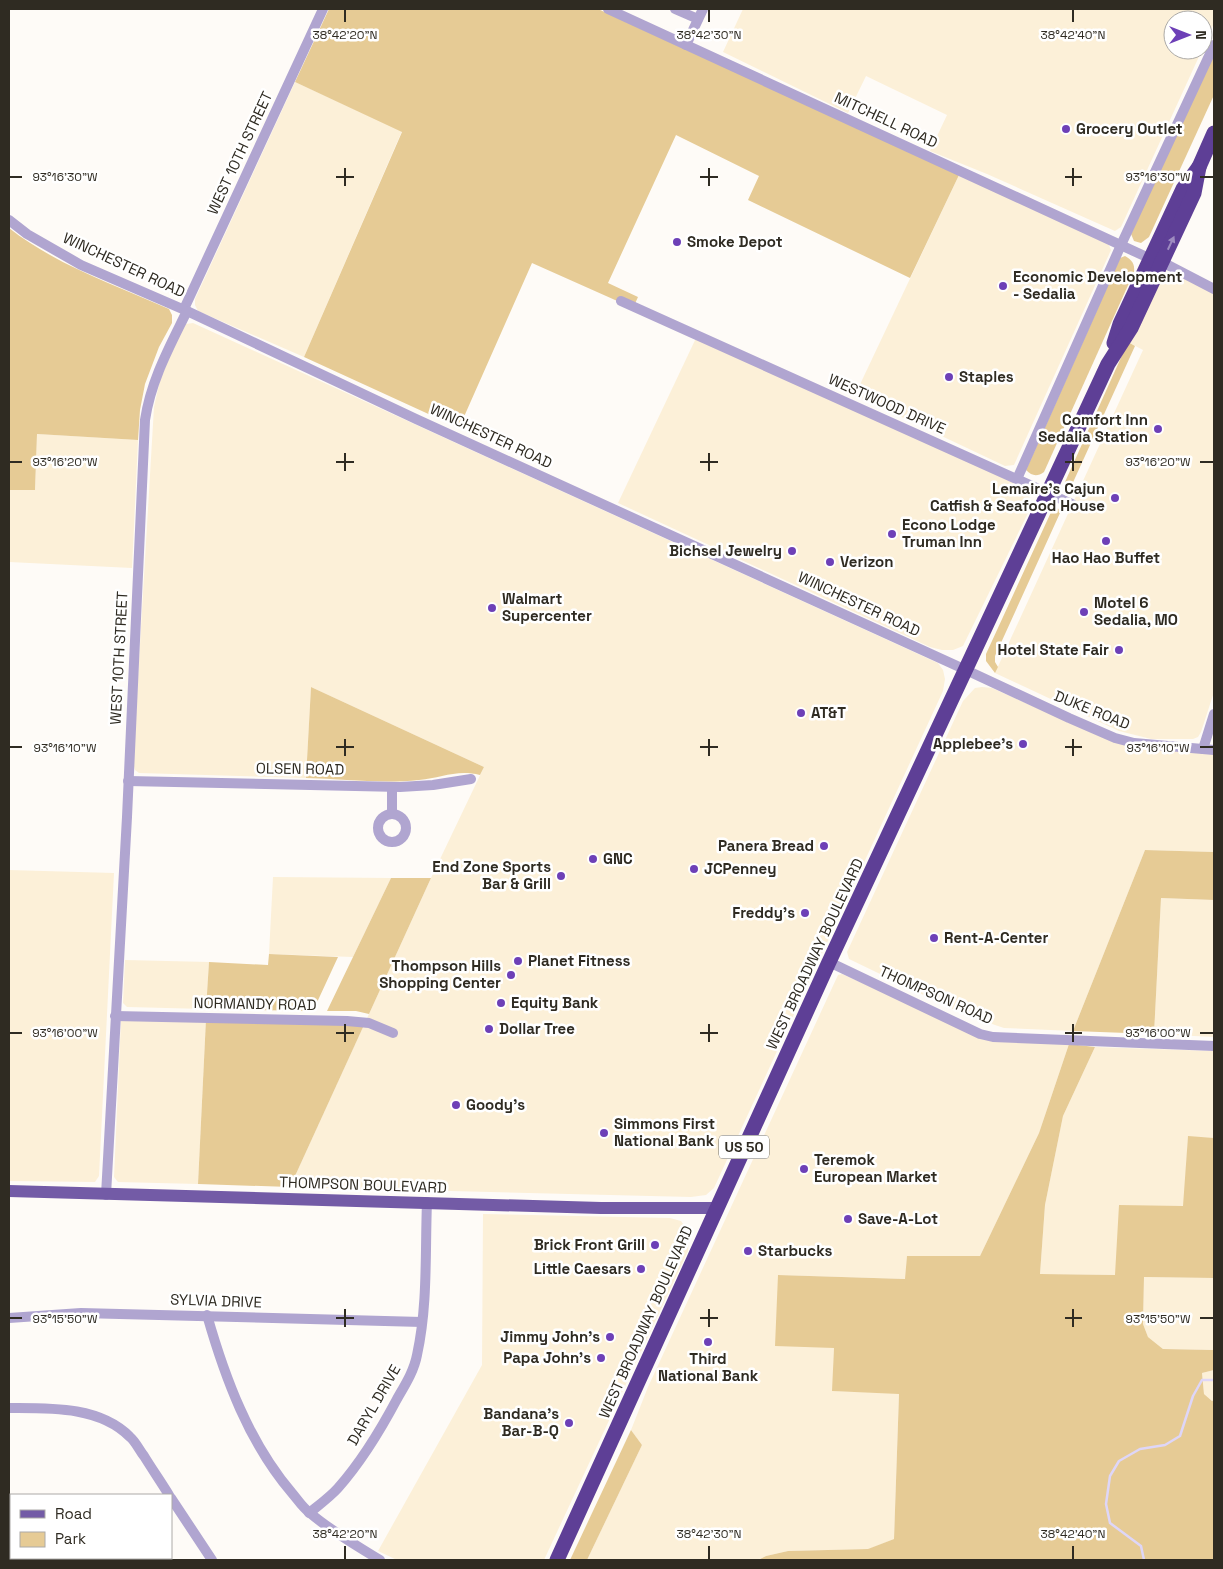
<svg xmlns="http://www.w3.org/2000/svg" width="1223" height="1569" font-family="'Space Grotesk',sans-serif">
<rect width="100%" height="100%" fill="#fefbf7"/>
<g fill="#fcf0d8">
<polygon points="743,9 1214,9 1214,23 1203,48 1203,20 1173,20 1173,50 1202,50 1121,227 1115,231 987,174 930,151 947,115 866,76 848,113 723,52"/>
<polygon points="295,82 402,131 304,357 198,311 195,305 195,299"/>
<polygon points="959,175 1108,243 1111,250 1014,465 1005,466 855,395"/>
<polygon points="1164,271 1170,272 1214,293 1214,692 1201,732 1198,737 1193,739 1151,739 1119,731 995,673 1143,350 1128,342"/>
<polygon points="193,323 938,663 943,670 945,679 943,691 714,1188 706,1195 691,1197 290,1187 431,878 484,767 311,687 306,778 139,773 135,770 133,763 154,407 160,380 181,330 186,324"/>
<polygon points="697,336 1024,487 1029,493 1030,503 1028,513 963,646 953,650 942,650 930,647 618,503"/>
<polygon points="37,434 138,440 132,568 9,562 9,490 35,490"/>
<polygon points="982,687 992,688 1109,740 1214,751 1214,852 1145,850 1073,1031 1004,1028 995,1025 961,1013 849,959 847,952 963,701 975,688"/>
<polygon points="9,870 114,873 99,1176 95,1182 9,1181"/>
<polygon points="273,877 391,878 353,957 269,954"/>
<polygon points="1161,898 1214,900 1214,1037 1154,1034"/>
<polygon points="125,960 209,962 206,1009 127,1007 123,1003"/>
<polygon points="842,974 967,1029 1069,1044 1039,1133 980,1256 907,1256 906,1279 778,1275 834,1348 833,1391 899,1393 894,1539 869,1549 788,1551 766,1556 757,1560 587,1560 642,1445 631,1430 648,1387 838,975"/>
<polygon points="206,1019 198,1184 118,1182 114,1177 121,1020"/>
<polygon points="1095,1047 1214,1051 1214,1138 1188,1137 1184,1206 1116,1275 1040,1274 1045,1205 1063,1116"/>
<polygon points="483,1214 670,1218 681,1221 686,1228 689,1238 688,1251 544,1560 397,1560 378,1551 482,1365"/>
<polygon points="1144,1277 1214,1278 1214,1350 1163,1349 1148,1337 1143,1324"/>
<polygon points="1214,1370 1214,1400 1212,1401 1204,1394 1202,1373"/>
</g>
<g fill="#e6cb95">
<polygon points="329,9 598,9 959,175 910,278 748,200 759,176 676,135 608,283 638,297 633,308 532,263 459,428 304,357 402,132 295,82"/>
<polygon points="1214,49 1214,95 1149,237 1141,243 1134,241 1131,234"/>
<path d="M 9,228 C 56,265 115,285 169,309 L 172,315 L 172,323 L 159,347 L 145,384 L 140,410 L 138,440 L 37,434 L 35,490 L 9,490 Z"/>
<path d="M 1125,256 C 1132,260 1135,264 1134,272 L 1044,472 C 1037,477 1032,476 1026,470 L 1120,258 Z"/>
<polygon points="1128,342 1135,346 1070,489 1066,491 1063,487 1065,482"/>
<polygon points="1056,508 1059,509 1060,513 995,656 995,662 998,667 995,673 986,661 986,654 1052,510"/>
<path d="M 311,687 L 484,767 L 480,775 C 457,769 441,778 419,780 C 382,784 343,779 306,778 Z"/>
<polygon points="1145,850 1214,852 1214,900 1161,898 1154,1034 1073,1031"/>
<polygon points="391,878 431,878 369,1014 356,1011 327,1011"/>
<polygon points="269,954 338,957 313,1011 206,1009 209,962 268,965"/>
<polygon points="206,1019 364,1025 290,1187 198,1184"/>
<polygon points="1069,1044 1095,1047 1063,1116 1045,1205 1040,1274 1115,1275 1119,1205 1183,1206 1188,1136 1214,1138 1214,1278 1144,1277 1143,1324 1148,1337 1163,1349 1214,1350 1214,1370 1202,1373 1204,1394 1212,1401 1214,1400 1214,1560 758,1560 766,1556 788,1551 868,1549 894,1539 899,1394 832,1391 834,1348 775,1346 778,1275 905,1279 907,1256 980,1256 1039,1133"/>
<polygon points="631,1430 642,1445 587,1560 570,1560"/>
</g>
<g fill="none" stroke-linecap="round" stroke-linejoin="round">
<polyline stroke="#ded6f8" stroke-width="2.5" points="1144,1560 1141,1546 1110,1523 1106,1504 1110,1476 1119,1461 1140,1449 1165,1445 1180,1436 1193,1396 1202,1380 1214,1380"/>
<g stroke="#b0a5d0" stroke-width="10">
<polyline points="608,9 1151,259"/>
<polyline points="675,9 698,19"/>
<polyline points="686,45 703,9"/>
<polyline points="9,220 27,234 81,265 187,311 416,419 966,670 1069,718 1115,738 1134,743 1214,750"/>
<polyline points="1162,262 1214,289"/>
<polyline points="621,301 1072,504"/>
<polyline points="184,309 323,9"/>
<polyline points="1017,479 1121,245 1214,45"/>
<polyline points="1203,749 1214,714"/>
<polyline points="128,781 400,787 433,785 471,779"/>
<polyline points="392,787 392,814"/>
<circle cx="392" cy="828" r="14"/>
<polyline points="829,962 980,1034 993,1037 1214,1046"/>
<polyline points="115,1016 347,1021 369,1023 393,1033"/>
<path d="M 106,1195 L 127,817 L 145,420 C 151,380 170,346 187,311"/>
<path d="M 207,1315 C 225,1378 249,1443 292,1493 C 298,1500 303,1508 310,1513 C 331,1531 357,1546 380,1560"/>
<polyline points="9,1318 81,1313 422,1322"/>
<path d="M 9,1408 C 49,1408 100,1406 130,1437 C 136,1442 139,1450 144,1456 C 152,1469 161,1482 169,1495"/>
<polyline points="171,1498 212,1560"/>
<path d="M 309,1513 C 319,1505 330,1497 338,1488 C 362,1461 380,1431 397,1399 C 405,1385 414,1371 417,1355 C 428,1305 425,1252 427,1202"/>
</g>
<polyline stroke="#735ba6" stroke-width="12" points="9,1191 601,1208 716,1208"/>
<g stroke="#5e3f96" stroke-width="15">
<polyline points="1114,343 1120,324 1183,189 1199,167 1214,133"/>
<polyline points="557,1560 829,962 1048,493 1108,364 1131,328 1194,193 1199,167"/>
</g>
</g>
<defs><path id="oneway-solid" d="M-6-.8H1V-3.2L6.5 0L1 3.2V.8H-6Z" transform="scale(1.25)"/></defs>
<use fill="#9e8cc0" href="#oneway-solid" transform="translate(1171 243) rotate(-65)"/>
<path fill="none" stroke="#2f2b22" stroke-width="2" d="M 345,10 L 345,22M 709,10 L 709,22M 1073,10 L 1073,22M 345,168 L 345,186M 709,168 L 709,186M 1073,168 L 1073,186M 10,177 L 22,177M 336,177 L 354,177M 700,177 L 718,177M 1065,177 L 1082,177M 1200,177 L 1213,177M 345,453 L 345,471M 709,453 L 709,471M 1073,453 L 1073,471M 10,462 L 22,462M 336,462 L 354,462M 700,462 L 718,462M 1065,462 L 1082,462M 1200,462 L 1213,462M 345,739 L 345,756M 709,739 L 709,756M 1073,739 L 1073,756M 10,747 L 22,747M 336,747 L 354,747M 700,747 L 718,747M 1065,747 L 1082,747M 1200,747 L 1213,747M 345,1024 L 345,1042M 709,1024 L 709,1042M 1073,1024 L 1073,1042M 10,1033 L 22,1033M 336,1033 L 354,1033M 700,1033 L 718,1033M 1065,1033 L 1082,1033M 1200,1033 L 1213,1033M 345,1309 L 345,1327M 709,1309 L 709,1327M 1073,1309 L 1073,1327M 10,1318 L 22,1318M 336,1318 L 354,1318M 700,1318 L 718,1318M 1065,1318 L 1082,1318M 1200,1318 L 1213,1318M 345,1546 L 345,1559M 709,1546 L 709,1559M 1073,1546 L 1073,1559"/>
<g fill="#6d40b7" stroke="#fff" stroke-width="2">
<circle cx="1066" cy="129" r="5"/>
<circle cx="677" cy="242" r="5"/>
<circle cx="1003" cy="286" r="5"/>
<circle cx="949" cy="377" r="5"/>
<circle cx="1158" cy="429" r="5"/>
<circle cx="1115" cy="498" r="5"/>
<circle cx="892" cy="534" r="5"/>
<circle cx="1106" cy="541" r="5"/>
<circle cx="792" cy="551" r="5"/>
<circle cx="830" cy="562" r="5"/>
<circle cx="492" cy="608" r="5"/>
<circle cx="1084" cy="612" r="5"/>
<circle cx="1119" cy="650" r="5"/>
<circle cx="801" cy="713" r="5"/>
<circle cx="1023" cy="744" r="5"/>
<circle cx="824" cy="846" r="5"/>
<circle cx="593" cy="859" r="5"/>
<circle cx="694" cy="869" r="5"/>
<circle cx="561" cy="876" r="5"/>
<circle cx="805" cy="913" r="5"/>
<circle cx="934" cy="938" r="5"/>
<circle cx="518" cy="961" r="5"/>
<circle cx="511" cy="975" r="5"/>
<circle cx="501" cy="1003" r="5"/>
<circle cx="489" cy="1029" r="5"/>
<circle cx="456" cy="1105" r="5"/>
<circle cx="604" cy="1133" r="5"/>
<circle cx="804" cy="1169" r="5"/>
<circle cx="848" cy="1219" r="5"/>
<circle cx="655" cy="1245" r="5"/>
<circle cx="748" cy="1251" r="5"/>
<circle cx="641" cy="1269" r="5"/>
<circle cx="610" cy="1337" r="5"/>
<circle cx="708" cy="1342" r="5"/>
<circle cx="601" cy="1358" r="5"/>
<circle cx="569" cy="1423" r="5"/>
</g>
<g text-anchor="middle" stroke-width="5" stroke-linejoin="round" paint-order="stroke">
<rect fill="#fff" stroke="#6d6b64" stroke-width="1" x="719" y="1135.5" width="50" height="23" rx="4"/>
<g font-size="14" font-weight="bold" fill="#2f2b22">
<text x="744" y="1152">US 50</text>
</g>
<g font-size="15" fill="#2f2b22" stroke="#fff">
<text transform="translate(886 120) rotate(25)" y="5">MITCHELL ROAD</text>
<text transform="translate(240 153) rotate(-65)" y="5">WEST 10TH STREET</text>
<text transform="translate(124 265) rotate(25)" y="5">WINCHESTER ROAD</text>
<text transform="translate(887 404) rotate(24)" y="5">WESTWOOD DRIVE</text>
<text transform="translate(491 436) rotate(25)" y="5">WINCHESTER ROAD</text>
<text transform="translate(859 604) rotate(25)" y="5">WINCHESTER ROAD</text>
<text transform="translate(119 658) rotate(-87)" y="5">WEST 10TH STREET</text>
<text transform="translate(1092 710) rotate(22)" y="5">DUKE ROAD</text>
<text transform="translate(300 769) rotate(1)" y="5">OLSEN ROAD</text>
<text transform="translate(815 954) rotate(-65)" y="5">WEST BROADWAY BOULEVARD</text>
<text transform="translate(936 995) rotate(24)" y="5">THOMPSON ROAD</text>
<text transform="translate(255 1004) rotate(1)" y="5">NORMANDY ROAD</text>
<text transform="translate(363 1185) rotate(2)" y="5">THOMPSON BOULEVARD</text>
<text transform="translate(216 1301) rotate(2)" y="5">SYLVIA DRIVE</text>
<text transform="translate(646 1322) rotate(-66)" y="5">WEST BROADWAY BOULEVARD</text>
<text transform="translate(374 1405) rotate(-60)" y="5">DARYL DRIVE</text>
</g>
<g font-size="15" font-weight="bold" fill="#2f2b22" stroke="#fff" text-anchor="start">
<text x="1076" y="134">Grocery Outlet</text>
<text x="687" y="247">Smoke Depot</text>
<text x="1013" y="282">Economic Development<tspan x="1013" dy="17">- Sedalia</tspan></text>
<text x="959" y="382">Staples</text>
<text x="1148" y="425" text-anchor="end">Comfort Inn<tspan x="1148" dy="17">Sedalia Station</tspan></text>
<text x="1105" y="494" text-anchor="end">Lemaire's Cajun<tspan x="1105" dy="17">Catfish &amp; Seafood House</tspan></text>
<text x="902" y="530">Econo Lodge<tspan x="902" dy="17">Truman Inn</tspan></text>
<text x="782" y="556" text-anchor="end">Bichsel Jewelry</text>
<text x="1106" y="563" text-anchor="middle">Hao Hao Buffet</text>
<text x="840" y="567">Verizon</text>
<text x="502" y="604">Walmart<tspan x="502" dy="17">Supercenter</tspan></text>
<text x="1094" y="608">Motel 6<tspan x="1094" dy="17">Sedalia, MO</tspan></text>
<text x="1109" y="655" text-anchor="end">Hotel State Fair</text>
<text x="811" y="718">AT&amp;T</text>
<text x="1013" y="749" text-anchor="end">Applebee's</text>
<text x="814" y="851" text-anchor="end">Panera Bread</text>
<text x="603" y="864">GNC</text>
<text x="551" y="872" text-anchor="end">End Zone Sports<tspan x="551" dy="17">Bar &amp; Grill</tspan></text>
<text x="704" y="874">JCPenney</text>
<text x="795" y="918" text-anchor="end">Freddy's</text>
<text x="944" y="943">Rent-A-Center</text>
<text x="528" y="966">Planet Fitness</text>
<text x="501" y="971" text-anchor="end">Thompson Hills<tspan x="501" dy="17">Shopping Center</tspan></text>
<text x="511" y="1008">Equity Bank</text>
<text x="499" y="1034">Dollar Tree</text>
<text x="466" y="1110">Goody's</text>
<text x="614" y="1129">Simmons First<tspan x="614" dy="17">National Bank</tspan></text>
<text x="814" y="1165">Teremok<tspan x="814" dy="17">European Market</tspan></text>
<text x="858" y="1224">Save-A-Lot</text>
<text x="645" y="1250" text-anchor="end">Brick Front Grill</text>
<text x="758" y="1256">Starbucks</text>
<text x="631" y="1274" text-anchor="end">Little Caesars</text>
<text x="600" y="1342" text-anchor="end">Jimmy John's</text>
<text x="591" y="1363" text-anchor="end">Papa John's</text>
<text x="708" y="1364" text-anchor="middle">Third<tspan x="708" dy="17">National Bank</tspan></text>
<text x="559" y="1419" text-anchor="end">Bandana's<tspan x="559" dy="17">Bar-B-Q</tspan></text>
</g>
</g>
<g font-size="12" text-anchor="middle" fill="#2f2b22" stroke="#fff" stroke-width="5" stroke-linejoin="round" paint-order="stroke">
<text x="345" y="39">38°42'20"N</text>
<text x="709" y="39">38°42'30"N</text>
<text x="1073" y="39">38°42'40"N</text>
<text x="1158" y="181">93°16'30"W</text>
<text x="65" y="181">93°16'30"W</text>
<text x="1158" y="466">93°16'20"W</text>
<text x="65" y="466">93°16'20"W</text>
<text x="1158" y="752">93°16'10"W</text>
<text x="65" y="752">93°16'10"W</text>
<text x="65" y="1037">93°16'00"W</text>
<text x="1158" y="1037">93°16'00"W</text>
<text x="65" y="1323">93°15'50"W</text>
<text x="1158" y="1323">93°15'50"W</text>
<text x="345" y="1538">38°42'20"N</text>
<text x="709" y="1538">38°42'30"N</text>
<text x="1073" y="1538">38°42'40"N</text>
</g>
<rect width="1223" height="1569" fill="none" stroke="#2f2b22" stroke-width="20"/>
<rect x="10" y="1494" width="162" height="65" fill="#ffffff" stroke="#acaaa7"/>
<rect x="20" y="1510" width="25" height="8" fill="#735ba6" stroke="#acaaa7"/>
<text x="55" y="1519" font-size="15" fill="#2f2b22">Road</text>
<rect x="20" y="1532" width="25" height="15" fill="#e6cb95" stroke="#acaaa7"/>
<text x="55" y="1544" font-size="15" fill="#2f2b22">Park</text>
<g transform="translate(1188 35) rotate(90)"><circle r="24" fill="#ffffff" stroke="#acaaa7"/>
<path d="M0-4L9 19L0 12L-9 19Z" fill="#6d40b7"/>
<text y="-8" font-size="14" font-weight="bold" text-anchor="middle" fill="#2f2b22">N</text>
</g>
</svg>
